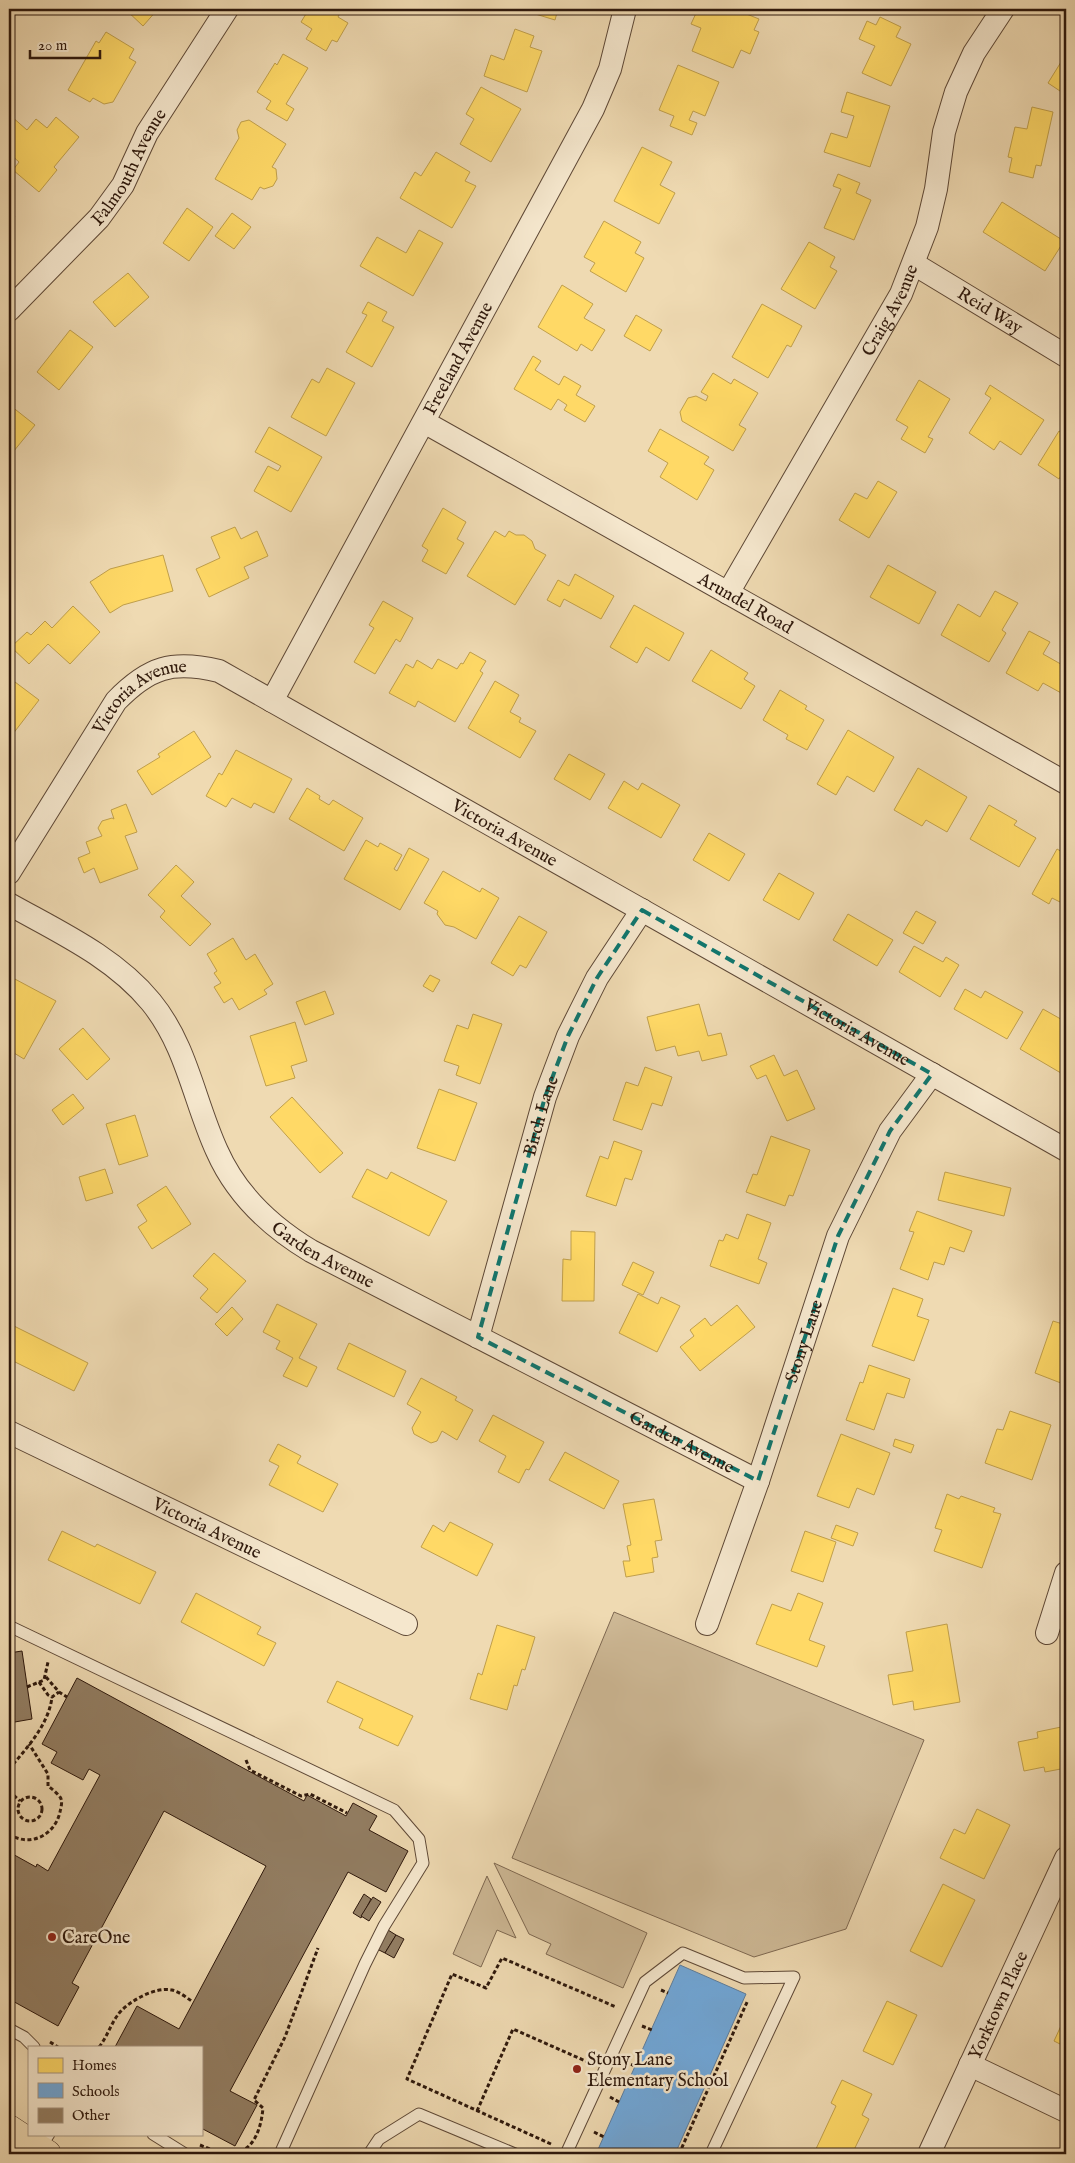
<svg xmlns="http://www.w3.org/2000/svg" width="1075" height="2163" font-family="'IM FELL English',serif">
<rect width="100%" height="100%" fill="#efdab2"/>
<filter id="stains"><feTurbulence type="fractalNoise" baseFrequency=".004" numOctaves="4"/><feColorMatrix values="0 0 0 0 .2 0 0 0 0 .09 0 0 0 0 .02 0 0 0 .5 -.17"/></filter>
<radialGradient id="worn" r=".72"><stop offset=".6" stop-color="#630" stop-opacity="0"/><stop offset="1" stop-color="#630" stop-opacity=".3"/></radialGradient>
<g fill="#ceb996" stroke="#7e6851">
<polygon points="614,1612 924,1740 846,1929 754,1957 512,1858"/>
<polygon points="494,1863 647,1933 623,1988 546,1954 551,1944 529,1934"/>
<polygon points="487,1876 516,1938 497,1930 481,1967 453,1954"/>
</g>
<g fill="#ffd966" stroke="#c09f4b">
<polygon points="125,9 158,9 143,26"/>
<polygon points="309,9 342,9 338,17 348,23 337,42 332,40 326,51 306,39 312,29 301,22"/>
<polygon points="519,9 558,9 555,20"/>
<polygon points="698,9 734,9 759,19 754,30 759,32 750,54 741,50 733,68 692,51 701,28 691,24"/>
<polygon points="880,17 901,27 896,37 911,44 891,86 862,73 875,46 859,39 867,21 876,25"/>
<polygon points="515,29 534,36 530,47 542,51 527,92 484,76 491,55 504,60"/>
<polygon points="106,32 134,49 129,58 136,62 113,102 104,104 93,98 90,102 68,90 96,41 99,43"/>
<polygon points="283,54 308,68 286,104 294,109 287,121 266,109 271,101 257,92 275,63 277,65"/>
<polygon points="1066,54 1066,95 1048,83"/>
<polygon points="678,65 719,82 705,116 693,111 689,120 697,123 692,135 670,126 674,116 659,110"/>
<polygon points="481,87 521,109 491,162 460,144 474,119 466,114"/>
<polygon points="847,92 890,106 870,167 824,152 831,133 847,138 854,116 841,112"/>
<polygon points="1032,107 1053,112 1041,166 1036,165 1033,178 1009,172 1012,158 1008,157 1015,127 1027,129"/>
<polygon points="11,116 27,130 36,119 47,128 56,117 79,137 54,167 57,170 39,192 13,170 19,162 9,153 12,148 9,145 9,119"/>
<polygon points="249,120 286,144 272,167 276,169 277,179 273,186 264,189 260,187 252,200 215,179 239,138 237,130 241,122"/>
<polygon points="642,147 672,162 660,185 675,193 659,224 614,201"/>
<polygon points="436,152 470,172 465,181 476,186 452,228 400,198 415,172 421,176"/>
<polygon points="838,174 860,183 856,193 871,200 854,240 824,228 841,189 833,186"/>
<polygon points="1002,202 1064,241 1045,271 983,232"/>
<polygon points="187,208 213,227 189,261 163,243"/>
<polygon points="9,211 15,216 9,224"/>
<polygon points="232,213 251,227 234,249 215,236"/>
<polygon points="604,221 641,242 635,253 644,258 626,292 590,271 595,263 584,257"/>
<polygon points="419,230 443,243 413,296 360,266 377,237 406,253"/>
<polygon points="809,242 835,257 830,267 837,271 815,309 781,289"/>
<polygon points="128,273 149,297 115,327 93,302"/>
<polygon points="562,285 593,304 584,318 605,330 592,351 581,344 577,351 538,327"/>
<polygon points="368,302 387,312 382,321 394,327 372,367 346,352 367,315 362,313"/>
<polygon points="762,304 802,326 791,347 787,345 768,378 732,357"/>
<polygon points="636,315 662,330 650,351 624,336"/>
<polygon points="70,330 93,347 59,390 37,372"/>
<polygon points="533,356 541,361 535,370 559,385 564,376 581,386 576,395 595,406 585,422 564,410 567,405 558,399 551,410 514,389"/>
<polygon points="327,368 355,383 326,436 291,417 312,379 319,383"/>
<polygon points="713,373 731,384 734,379 758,393 739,425 746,429 733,451 682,421 680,412 688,398 696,396 706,401 708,396 701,392"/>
<polygon points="919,380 950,399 928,437 933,439 925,453 901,439 908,427 896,420"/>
<polygon points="990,385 1044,420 1021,455 1000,441 994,450 969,433 991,398 985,394"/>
<polygon points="11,406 35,425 9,457 9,409"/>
<polygon points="269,427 322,457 291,512 254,491 268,466 278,471 281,466 255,452"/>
<polygon points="660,429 709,457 704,464 714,470 697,500 660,477 668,463 648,451"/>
<polygon points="1059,431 1066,435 1066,476 1062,474 1059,479 1038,465"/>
<polygon points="878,481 897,492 869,538 839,520 855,493 867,499"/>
<polygon points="443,508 466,522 457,539 464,543 446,574 422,561 428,550 422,546"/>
<polygon points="235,527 241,539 257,531 268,556 244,567 249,578 209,597 196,569 220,558 211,537"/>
<polygon points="495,531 505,537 509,531 516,535 524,535 532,541 535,549 546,555 515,605 467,576"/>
<polygon points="163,555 173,591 123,605 110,613 90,582 110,569"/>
<polygon points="888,565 936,592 919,624 870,597"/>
<polygon points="575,574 614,596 601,619 564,599 560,607 547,600 558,580 569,586"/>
<polygon points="995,591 1018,603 1002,630 1006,633 989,662 941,635 958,604 980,617"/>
<polygon points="383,601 413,618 400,642 396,639 375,674 354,662 374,628 369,625"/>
<polygon points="634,605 684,633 669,661 646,647 637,663 610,647"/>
<polygon points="73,606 100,632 70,664 48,644 29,664 11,647 27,632 31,635 45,621 52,628"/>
<polygon points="1029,631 1050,642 1043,654 1066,667 1066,688 1063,694 1043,683 1038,691 1006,673"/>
<polygon points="711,650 748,673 744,679 755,686 741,709 692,681"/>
<polygon points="470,652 486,661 480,671 483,673 455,722 418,701 415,707 389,693 406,664 413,668 417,660 432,669 438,659 457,669 461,663 463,664"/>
<polygon points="495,681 519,695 510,712 521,718 519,722 536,731 520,758 468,728"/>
<polygon points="15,682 39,700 9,739 9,690"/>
<polygon points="780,690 807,706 805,709 824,720 807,750 786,739 788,735 763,720"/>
<polygon points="848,730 894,757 874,792 847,776 836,795 817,784"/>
<polygon points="194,731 211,757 152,795 137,771 160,757 158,754"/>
<polygon points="236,750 292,779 274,813 254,803 251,808 232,798 226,807 206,796 219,773 222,775"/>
<polygon points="569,754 605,774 590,800 554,779"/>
<polygon points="918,768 967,797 947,832 926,820 922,826 894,810"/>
<polygon points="624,781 638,790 642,783 680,805 661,838 608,808"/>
<polygon points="307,788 320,796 319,799 329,805 333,800 363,818 344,851 289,819"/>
<polygon points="126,804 137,832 125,836 138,869 100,883 94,868 84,873 78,858 90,853 86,842 102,836 98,828 102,821 112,818 114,819 111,810"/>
<polygon points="989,805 1017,821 1014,825 1036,838 1019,867 970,839"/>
<polygon points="709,833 745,854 729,881 693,860"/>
<polygon points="366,840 378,847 380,843 402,855 394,869 397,871 409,848 429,859 400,910 344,879"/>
<polygon points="1057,849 1066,854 1066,905 1052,898 1049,904 1032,894"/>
<polygon points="176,865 194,882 181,896 211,924 190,946 160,917 165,911 148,895"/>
<polygon points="443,871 480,892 482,888 499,898 476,939 454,927 445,925 437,914 438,911 424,903"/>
<polygon points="779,873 814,893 799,920 763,900"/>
<polygon points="916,911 936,922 923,944 903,933"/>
<polygon points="848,914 893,940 877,966 833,940"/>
<polygon points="519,916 547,932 526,968 520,965 513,976 491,963"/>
<polygon points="233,938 246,960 255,954 273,984 264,990 267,994 239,1010 232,998 224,1003 214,987 221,983 214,973 217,971 207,954"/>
<polygon points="914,946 943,962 946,957 959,965 940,997 899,972"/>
<polygon points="430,975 440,980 433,992 423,986"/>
<polygon points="13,978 56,1001 24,1059 9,1050 9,986"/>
<polygon points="965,989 981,998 985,991 1023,1012 1007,1039 954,1009"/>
<polygon points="325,991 334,1014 305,1025 296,1002"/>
<polygon points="699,1004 708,1036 721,1033 727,1055 702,1061 699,1051 678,1056 675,1046 656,1051 647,1017"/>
<polygon points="1043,1009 1066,1022 1066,1076 1020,1049"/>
<polygon points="473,1014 502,1024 480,1084 456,1075 459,1066 444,1061 457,1025 468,1029"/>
<polygon points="295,1022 307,1061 291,1066 295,1078 266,1086 250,1036"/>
<polygon points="83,1028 110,1059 87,1080 59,1049"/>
<polygon points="774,1055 784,1076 797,1070 815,1109 787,1121 766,1075 757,1079 750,1066"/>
<polygon points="645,1067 672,1077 662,1106 652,1103 642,1130 613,1120 626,1082 638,1086"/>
<polygon points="439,1089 477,1103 455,1161 417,1148"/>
<polygon points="73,1094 84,1108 63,1125 52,1110"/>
<polygon points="292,1097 343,1153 320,1173 270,1117"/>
<polygon points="135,1115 148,1156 119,1165 106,1124"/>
<polygon points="771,1136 810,1150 793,1196 789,1195 785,1206 746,1192 753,1174 757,1175"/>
<polygon points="614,1141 642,1151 632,1180 625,1178 616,1206 586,1196 600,1156 608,1159"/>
<polygon points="105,1169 113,1193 86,1201 79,1177"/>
<polygon points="367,1169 387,1179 391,1172 447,1201 429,1236 352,1197"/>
<polygon points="945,1172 1011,1188 1004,1216 938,1200"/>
<polygon points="166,1186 191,1224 152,1249 138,1227 147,1221 137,1205"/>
<polygon points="917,1211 972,1231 964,1252 950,1247 944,1265 934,1262 928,1280 900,1269 914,1232 909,1231"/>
<polygon points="747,1214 771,1223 758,1259 767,1263 759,1284 710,1266 719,1240 723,1241 726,1234 738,1239"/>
<polygon points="571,1231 595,1232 594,1301 562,1301 563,1259 571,1260"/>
<polygon points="214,1253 246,1281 217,1313 200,1298 208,1289 193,1276"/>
<polygon points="633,1262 654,1272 643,1295 622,1285"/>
<polygon points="893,1288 923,1299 917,1316 929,1320 914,1361 872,1346"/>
<polygon points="638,1294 658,1304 661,1297 680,1306 657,1352 619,1333"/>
<polygon points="277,1304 317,1324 299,1358 317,1367 307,1387 283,1376 293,1358 276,1349 280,1341 263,1332"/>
<polygon points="737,1305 755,1327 700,1371 680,1347 694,1336 690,1330 705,1318 711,1326"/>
<polygon points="232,1307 243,1319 227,1336 215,1324"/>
<polygon points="1053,1321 1066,1325 1066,1385 1035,1373"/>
<polygon points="10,1324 88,1363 74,1391 9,1359"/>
<polygon points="349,1343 406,1371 394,1397 337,1369"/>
<polygon points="869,1365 910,1379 904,1398 887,1393 874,1430 846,1420 860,1382 863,1383"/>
<polygon points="421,1378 457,1397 455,1400 473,1410 457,1440 442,1431 437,1441 431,1443 414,1434 412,1428 421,1412 407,1404"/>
<polygon points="1010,1411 1051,1425 1032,1480 985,1463 997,1429 1003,1430"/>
<polygon points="493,1415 544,1442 529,1470 526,1469 519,1483 498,1472 506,1456 479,1441"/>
<polygon points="841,1434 890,1453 874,1495 857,1488 849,1508 817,1496"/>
<polygon points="895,1439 914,1445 911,1453 893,1446"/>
<polygon points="278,1444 301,1456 297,1463 338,1484 323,1512 269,1485 279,1466 269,1461"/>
<polygon points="565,1452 619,1481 604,1509 549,1480"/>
<polygon points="947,1494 959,1499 961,1496 995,1508 993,1512 1001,1514 982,1568 934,1551 942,1530 935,1528"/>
<polygon points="654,1499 662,1540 655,1541 658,1557 652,1558 654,1572 626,1577 623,1561 630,1561 627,1546 631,1545 623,1504"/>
<polygon points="450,1522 493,1544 477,1576 421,1547 433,1525 444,1532"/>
<polygon points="836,1525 858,1533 853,1546 831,1538"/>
<polygon points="62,1531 95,1547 97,1544 156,1572 140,1604 48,1560"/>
<polygon points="805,1531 836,1542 823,1582 791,1571"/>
<polygon points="196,1593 261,1627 257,1634 276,1643 264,1666 181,1622"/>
<polygon points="798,1593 823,1603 809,1640 825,1646 817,1667 756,1644 772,1604 791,1611"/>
<polygon points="947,1624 960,1702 914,1710 913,1701 893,1705 888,1675 913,1671 906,1632"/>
<polygon points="497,1625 535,1637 525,1670 522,1669 517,1686 514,1685 507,1710 470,1699 478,1673 482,1675"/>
<polygon points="337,1681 413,1716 398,1746 359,1728 363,1719 327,1702"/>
<polygon points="1066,1726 1066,1768 1045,1772 1044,1767 1024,1771 1018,1742 1038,1738 1037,1732"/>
<polygon points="977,1809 1010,1825 984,1879 940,1858 954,1829 965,1834"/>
<polygon points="943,1884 975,1900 942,1967 910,1951"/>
<polygon points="887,2001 917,2015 893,2065 863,2051"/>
<polygon points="1066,2015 1066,2047 1054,2041"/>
<polygon points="842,2080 872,2094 862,2115 869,2119 852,2154 822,2154 815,2151 836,2106 831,2103"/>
</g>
<polygon fill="#6fa8dc" stroke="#5c7d9e" points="680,1965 746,1994 675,2154 596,2154"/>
<g fill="#927d62" stroke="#2e180c">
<polygon points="22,1651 32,1719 9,1723 9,1653"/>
<polygon points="77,1678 304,1801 307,1795 346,1816 353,1803 377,1816 369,1830 408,1851 386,1892 348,1872 230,2091 257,2105 235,2146 201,2128 201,2047 115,2047 137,2006 179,2029 266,1866 164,1811 72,1983 79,1987 58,2026 9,1999 9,1852 36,1867 37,1864 48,1871 100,1775 89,1769 83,1780 51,1763 57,1752 42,1744"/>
<polygon points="364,1894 371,1899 361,1918 353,1913"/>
<polygon points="373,1897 381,1902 369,1921 361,1916"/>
<polygon points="388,1930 396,1935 385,1953 377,1949"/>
<polygon points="396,1935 404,1939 394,1958 385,1953"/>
</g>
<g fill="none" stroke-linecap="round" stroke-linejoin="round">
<defs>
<g id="lane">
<polyline points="9,1626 394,1810 419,1839 423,1863 384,1926 365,1964 280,2154"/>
<polyline points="9,2029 24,2037 34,2047"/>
<polyline points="153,2134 185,2154"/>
<polyline points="39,2149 49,2134"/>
<polyline points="369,2154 379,2139 419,2114 515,2154"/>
<polyline points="566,2154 645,1982 683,1953 744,1978 794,1977 711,2154"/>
</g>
<g id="street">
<path id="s1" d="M 914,264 L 1066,356"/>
<path id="s2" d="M 9,310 L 99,218 L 123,185 L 147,133 L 227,9"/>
<path id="s3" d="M 424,422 L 1066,783"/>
<path id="s4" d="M 728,593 L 901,294 L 927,227 L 936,189 L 944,132 L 956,92 L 974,53 L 1003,9"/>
<path id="s5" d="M 272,701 L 593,109 L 610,69 L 625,9"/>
<path id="s6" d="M 9,873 L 116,701 C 149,667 172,660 219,671 L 1066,1150"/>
<path id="s7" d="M 9,904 C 59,932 114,957 151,1002 C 187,1046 194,1101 217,1151 C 236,1194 271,1227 311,1251 L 758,1481"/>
<path id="s8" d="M 478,1337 L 545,1097 L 568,1036 L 597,978 L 642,910"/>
<path id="s9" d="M 9,1432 L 406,1624"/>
<path id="s10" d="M 707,1624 L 758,1481 L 838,1236 L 890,1131 L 932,1074"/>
<polyline points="1047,1633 1066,1573"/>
<polyline points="970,2065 1066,2111"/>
<path id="s11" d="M 929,2154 L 1066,1858"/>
</g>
<polyline id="primary" points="9,2129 47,2154"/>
</defs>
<use href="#lane" stroke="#5e4836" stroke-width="13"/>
<use href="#street" stroke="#5e4836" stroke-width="24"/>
<use href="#primary" stroke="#2e180c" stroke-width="29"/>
<g stroke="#2e180c" stroke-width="3" stroke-dasharray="4 2.5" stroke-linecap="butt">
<polyline points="46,1677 59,1692 67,1697"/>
<polyline points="39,1682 48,1695 52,1697 59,1692"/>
<polyline points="27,1687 44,1680 48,1662"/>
<polyline points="246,1760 250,1770 301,1796 310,1794 347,1813"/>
<path d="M 9,1769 C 27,1748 49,1724 52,1697"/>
<polyline points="9,1769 13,1776 9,1788"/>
<polyline points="9,1791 20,1801"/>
<circle cx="30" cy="1809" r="12"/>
<path d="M 9,1834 C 30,1848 55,1835 60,1812 C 61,1807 63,1801 60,1797 C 57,1793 52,1789 48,1786 L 48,1774 L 29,1744"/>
<polyline points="661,1990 668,1993"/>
<polyline points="642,2026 652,2030"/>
<polyline points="50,2042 58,2047"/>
<path d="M 99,2047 C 107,2037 110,2026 117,2016 C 126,2002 156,1986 172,1990 C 180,1992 187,1998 193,2002"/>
<polyline points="625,2062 635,2066"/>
<polyline points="610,2097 619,2102"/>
<polyline points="477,2111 513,2029 590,2063"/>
<polyline points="594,2132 604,2137"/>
<polyline points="551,2144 407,2079 452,1974 486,1988 502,1958 616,2007"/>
<polyline points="200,2145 222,2154"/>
<polyline points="391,2150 397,2154"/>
<path d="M 234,2154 C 255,2149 261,2128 263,2108 L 254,2100 L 285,2037 L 318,1948"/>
<polyline points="679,2154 748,2000"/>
</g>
<use href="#lane" stroke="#f5e7cd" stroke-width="11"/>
<use href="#street" stroke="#f5e7cd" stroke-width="22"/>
<use href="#primary" stroke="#efdab2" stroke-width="28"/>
</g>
<path fill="none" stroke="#0f766e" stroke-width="4" stroke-dasharray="10 6" stroke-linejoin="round" d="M 642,910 L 932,1074 L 890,1131 L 838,1236 L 758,1481 L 478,1337 L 545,1097 L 568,1036 L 597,978 Z"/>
<g fill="#8f2418" stroke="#f5e7cd" stroke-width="2">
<circle cx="52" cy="1937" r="5"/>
<circle cx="577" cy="2069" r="5"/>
</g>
<g text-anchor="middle" stroke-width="5" stroke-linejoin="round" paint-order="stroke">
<g font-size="18" fill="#2e180c" stroke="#f5e7cd">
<text dy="6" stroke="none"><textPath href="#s2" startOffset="188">Falmouth Avenue</textPath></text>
<text dy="6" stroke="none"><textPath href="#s4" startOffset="326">Craig Avenue</textPath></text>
<text dy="6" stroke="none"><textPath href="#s1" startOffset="89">Reid Way</textPath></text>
<text dy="6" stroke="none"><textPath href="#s5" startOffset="390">Freeland Avenue</textPath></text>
<text dy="6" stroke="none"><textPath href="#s3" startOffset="369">Arundel Road</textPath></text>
<text dy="6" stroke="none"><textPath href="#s6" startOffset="225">Victoria Avenue</textPath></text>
<text dy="6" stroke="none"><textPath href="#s6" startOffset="645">Victoria Avenue</textPath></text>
<text dy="6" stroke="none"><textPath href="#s6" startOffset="1050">Victoria Avenue</textPath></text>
<text dy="6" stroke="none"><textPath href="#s8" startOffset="230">Birch Lane</textPath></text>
<text dy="6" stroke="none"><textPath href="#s7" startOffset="489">Garden Avenue</textPath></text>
<text dy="6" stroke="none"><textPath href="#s10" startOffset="299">Stony Lane</textPath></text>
<text dy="6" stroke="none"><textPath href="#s7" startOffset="894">Garden Avenue</textPath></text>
<text dy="6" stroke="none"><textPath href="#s9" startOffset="220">Victoria Avenue</textPath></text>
<text dy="6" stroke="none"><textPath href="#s11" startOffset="164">Yorktown Place</textPath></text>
</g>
<g font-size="18" fill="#2e180c" stroke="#f5e7cd" text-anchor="start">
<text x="62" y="1943">CareOne</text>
<text x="587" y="2065">Stony Lane<tspan x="587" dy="21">Elementary School</tspan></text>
</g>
</g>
<rect width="1075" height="2163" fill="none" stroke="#efdab2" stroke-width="30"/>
<rect x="10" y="10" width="1055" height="2143" fill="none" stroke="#2e180c" stroke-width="2.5"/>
<rect x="15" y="15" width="1045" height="2133" fill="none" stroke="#2e180c"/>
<rect x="28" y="2046" width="175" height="90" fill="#f5e7cd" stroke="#a59480"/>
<rect x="38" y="2058" width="25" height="15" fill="#ffd966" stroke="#a59480"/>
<text x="72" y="2070" font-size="15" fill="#2e180c">Homes</text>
<rect x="38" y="2083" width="25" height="15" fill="#6fa8dc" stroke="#a59480"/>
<text x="72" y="2096" font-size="15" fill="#2e180c">Schools</text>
<rect x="38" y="2108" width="25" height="15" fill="#927d62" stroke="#a59480"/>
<text x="72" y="2120" font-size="15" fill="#2e180c">Other</text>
<path d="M30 50v8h70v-8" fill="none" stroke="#2e180c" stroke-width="2.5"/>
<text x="38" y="50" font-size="15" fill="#2e180c" stroke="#f5e7cd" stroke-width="4" paint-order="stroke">20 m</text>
<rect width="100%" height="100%" filter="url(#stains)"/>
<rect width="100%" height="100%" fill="url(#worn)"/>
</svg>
